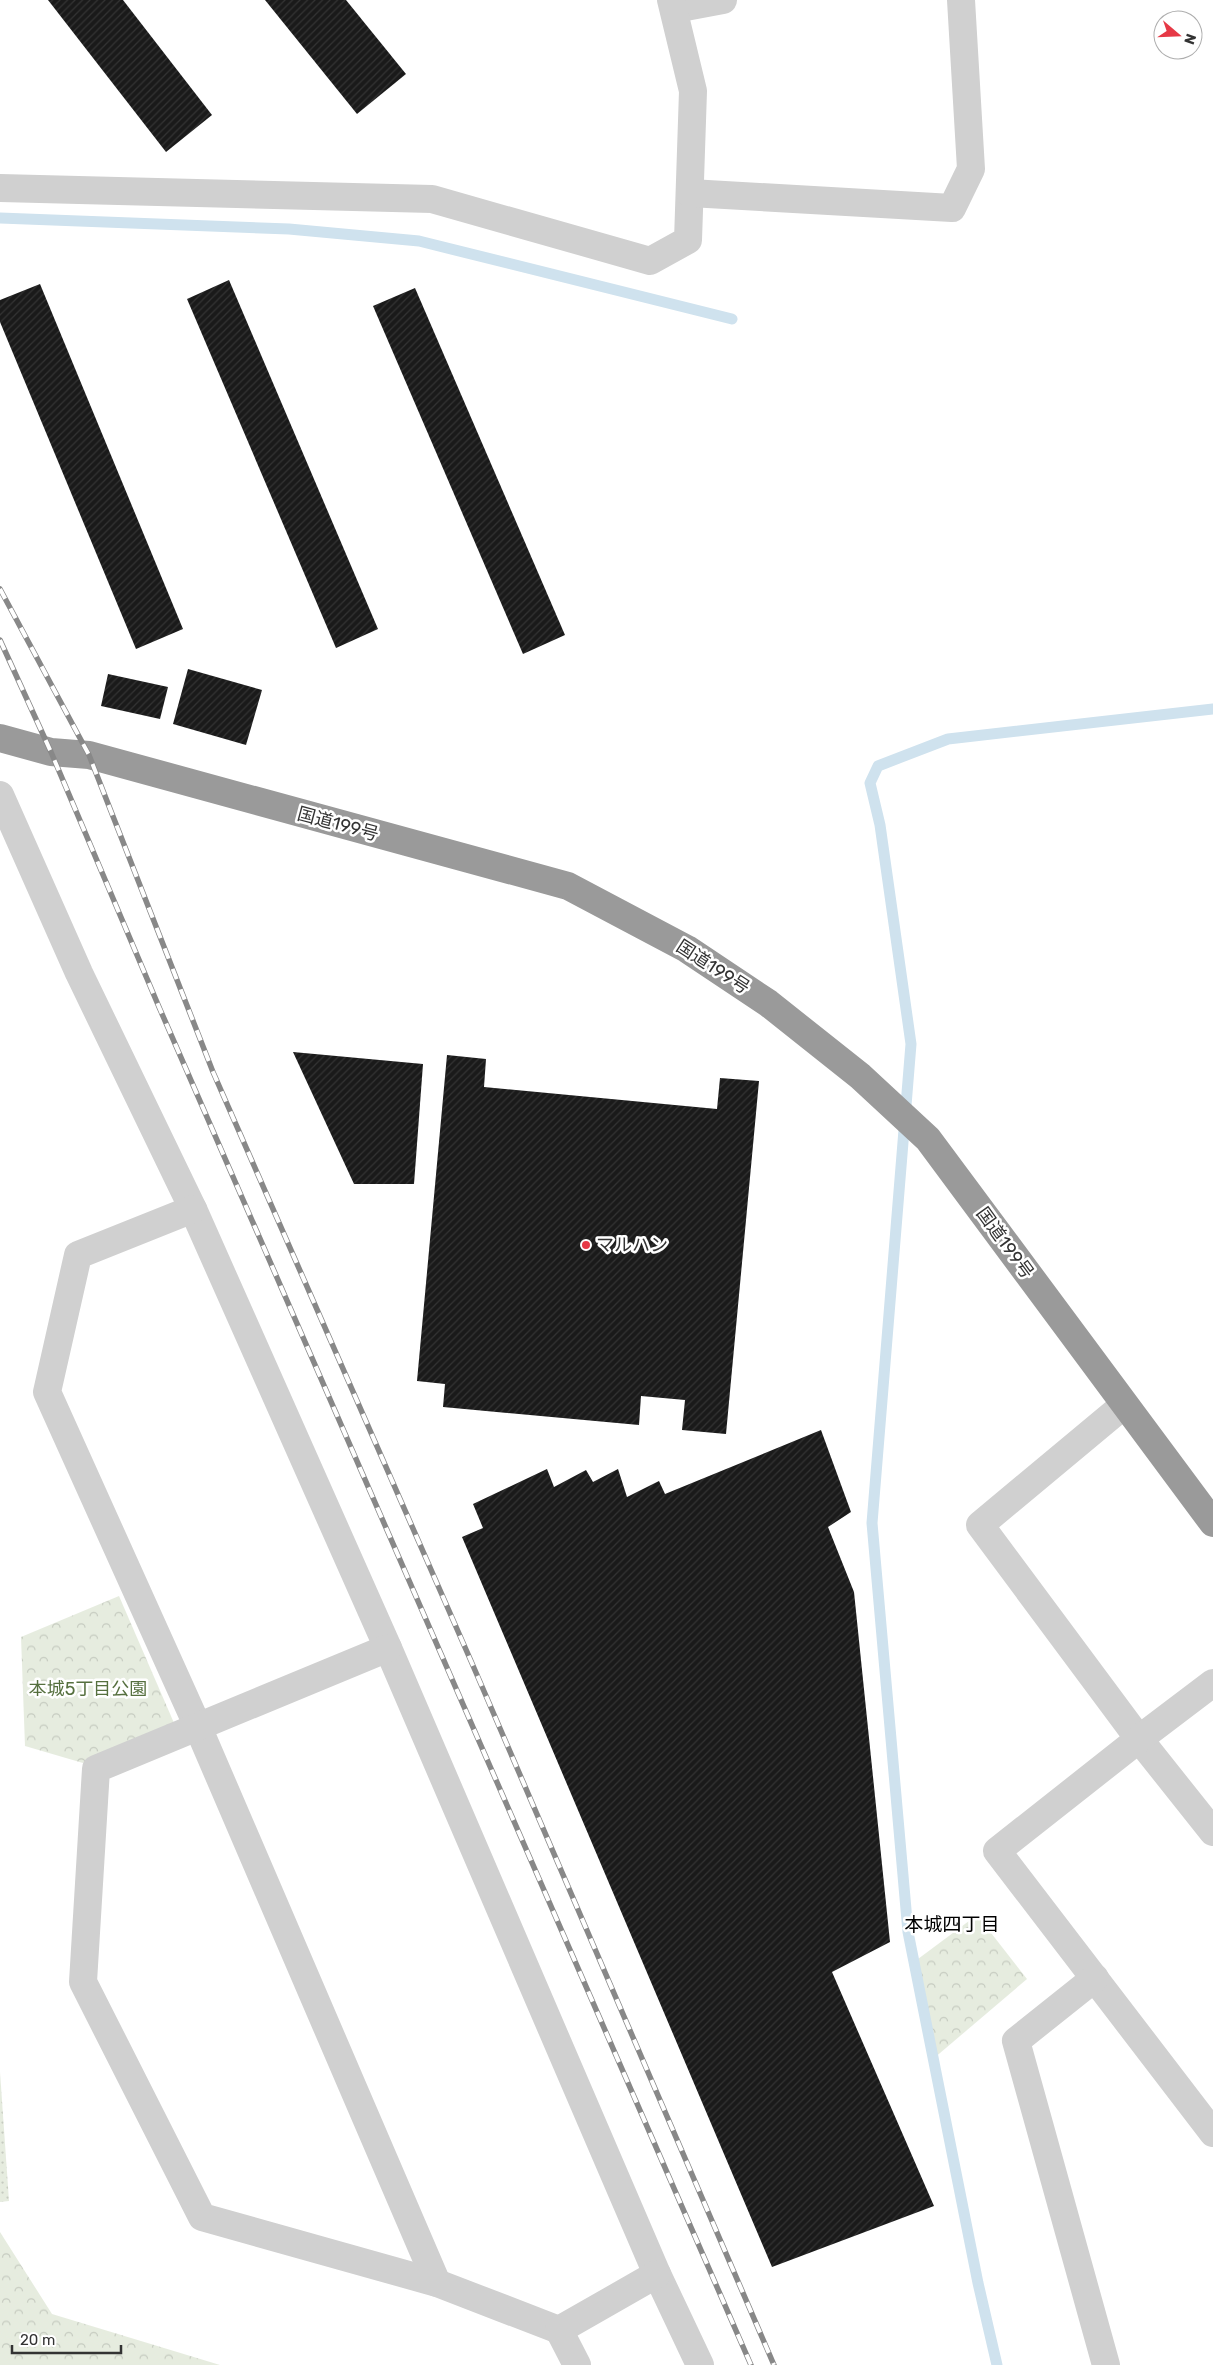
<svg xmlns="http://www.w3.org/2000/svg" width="1213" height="2365" font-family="Rubik,'Noto Sans JP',sans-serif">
<defs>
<pattern id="grass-dots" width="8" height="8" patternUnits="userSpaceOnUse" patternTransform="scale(1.25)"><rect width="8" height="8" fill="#e6ecdf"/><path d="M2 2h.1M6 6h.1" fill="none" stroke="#c6cbc0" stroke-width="1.8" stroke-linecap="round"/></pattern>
<pattern id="park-crowns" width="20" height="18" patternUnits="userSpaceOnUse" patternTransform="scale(1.25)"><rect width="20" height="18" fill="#e6ecdf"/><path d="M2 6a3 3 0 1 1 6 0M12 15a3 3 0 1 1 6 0" fill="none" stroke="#c6cbc0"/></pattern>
<pattern id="building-hatch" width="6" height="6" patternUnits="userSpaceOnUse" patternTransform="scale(1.25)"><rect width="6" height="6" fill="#1a1a1a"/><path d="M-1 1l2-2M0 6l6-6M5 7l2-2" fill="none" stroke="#333"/></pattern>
</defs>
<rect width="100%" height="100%" fill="#fff"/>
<polygon fill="url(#grass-dots)" points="0,2072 9,2201 0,2202"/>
<g fill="url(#park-crowns)">
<polygon points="119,1596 174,1723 83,1763 25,1746 21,1637"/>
<polygon points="977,1915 1027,1979 933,2059 918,1959"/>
<polygon points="0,2232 52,2314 220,2365 0,2365"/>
</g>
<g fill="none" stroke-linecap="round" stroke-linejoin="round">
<g stroke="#cfe2ee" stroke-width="11">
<polyline points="0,218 289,229 419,241 732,319"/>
<polyline points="997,2365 978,2283 908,1932 872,1523 911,1044 880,825 870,783 878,766 948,739 1213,709"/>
</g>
</g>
<g fill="url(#building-hatch)">
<polygon points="48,0 123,0 212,115 166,152"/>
<polygon points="265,0 346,0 406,74 357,114"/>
<polygon points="229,280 378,629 336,648 187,299"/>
<polygon points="40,284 183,629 136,649 0,322 0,300"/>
<polygon points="415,288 565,635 523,654 373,306"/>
<polygon points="188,669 262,690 246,745 173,724"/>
<polygon points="108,674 168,687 160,719 101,706"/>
<polygon points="293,1052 423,1064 414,1184 354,1184"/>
<polygon points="447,1055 486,1059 484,1087 717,1109 720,1078 759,1081 726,1434 682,1430 685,1400 641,1396 639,1425 443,1407 445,1384 417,1381"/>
<polygon points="821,1430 851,1512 828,1527 854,1592 890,1942 832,1972 934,2206 772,2267 462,1537 483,1528 473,1504 547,1469 554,1487 586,1470 593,1482 618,1469 627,1497 659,1481 665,1494"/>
</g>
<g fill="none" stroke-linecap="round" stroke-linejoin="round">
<g stroke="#d0d0d0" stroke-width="28">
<polyline points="675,9 723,0"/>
<polyline points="0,188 432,199 650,261 688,240 693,91 671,0"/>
<polyline points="690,193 952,208 971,169 961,0"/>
<polyline points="0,795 79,973 193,1209 388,1648 657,2274 700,2365"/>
<polyline points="193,1209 78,1255 47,1392 198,1727 437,2283"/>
<polyline points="1124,1405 980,1525 1139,1739 1213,1832"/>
<polyline points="388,1648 96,1769 83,1982 202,2217 437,2283 559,2330 657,2274"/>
<polyline points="1213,1683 1139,1739 997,1851 1213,2133"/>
<polyline points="1095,1978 1016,2041 1106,2365"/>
<polyline points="559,2330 577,2365"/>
</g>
<polyline stroke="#9a9a9a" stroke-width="28" points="0,738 51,752 89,755 568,886 687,949 768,1003 860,1076 928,1139 1213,1523"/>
<defs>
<g id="rail">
<polyline points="0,589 89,755 213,1072 471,1661 774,2365"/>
<polyline points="0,640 51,752 159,1007 751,2365"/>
</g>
</defs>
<use href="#rail" stroke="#888" stroke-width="5.5"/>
<use href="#rail" stroke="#fff" stroke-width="4" stroke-dasharray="11" stroke-linecap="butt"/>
</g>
<circle fill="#e63946" stroke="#fff" stroke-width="2" cx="586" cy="1245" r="5"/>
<g text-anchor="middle" stroke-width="5" stroke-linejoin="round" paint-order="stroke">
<g font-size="18" fill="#333" stroke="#fff">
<text transform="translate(338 824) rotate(15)" y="6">国道199号</text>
<text transform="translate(713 967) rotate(33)" y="6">国道199号</text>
<text transform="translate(1005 1243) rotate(54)" y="6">国道199号</text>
</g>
<g font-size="18" fill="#333" stroke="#fff" text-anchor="start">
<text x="596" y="1251">マルハン</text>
</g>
<g font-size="18" fill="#56703f" stroke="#fff">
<text x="88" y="1695">本城5丁目公園</text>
</g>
<g font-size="19" fill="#000" stroke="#fff">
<text x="952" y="1931">本城四丁目</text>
</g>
</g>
<g transform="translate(1178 35) rotate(109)"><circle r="24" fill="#ffffff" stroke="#adadad"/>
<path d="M0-4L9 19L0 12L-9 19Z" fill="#e63946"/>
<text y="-8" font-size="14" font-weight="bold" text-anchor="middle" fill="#333333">N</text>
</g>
<path d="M12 2345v8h109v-8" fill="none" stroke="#333333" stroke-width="2.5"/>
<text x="20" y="2345" font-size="15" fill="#333333" stroke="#ffffff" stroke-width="4" paint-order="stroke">20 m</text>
</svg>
